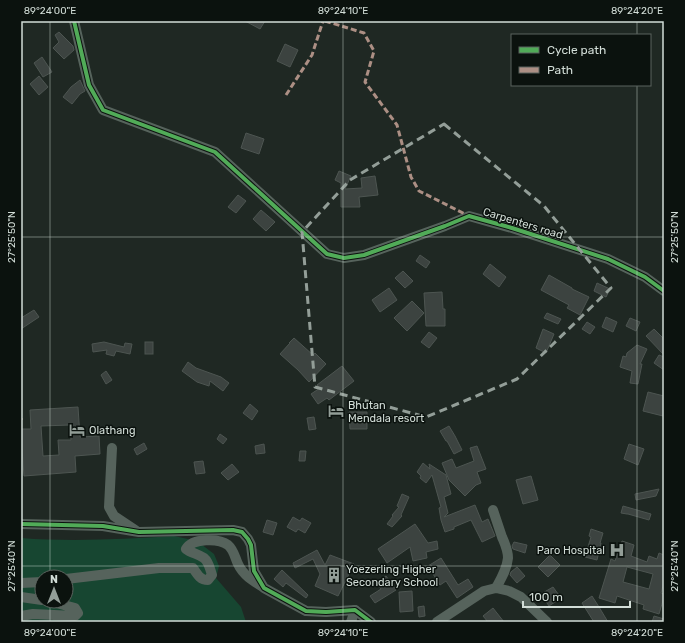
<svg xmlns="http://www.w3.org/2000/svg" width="685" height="643" font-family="Rubik,sans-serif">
<rect width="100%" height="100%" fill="#1f2823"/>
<path fill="#174631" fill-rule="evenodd" d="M 174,536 L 197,541 L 214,554 L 219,566 L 216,578 L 241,607 L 246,622 L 21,622 L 21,538 C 72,542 123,539 174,536 ZM 42,577 L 66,577 L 66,601 L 42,601 Z"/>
<g fill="#3c4340" stroke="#4d5551" fill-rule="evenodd">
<polygon points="245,21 265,21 260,29"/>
<polygon points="59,32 73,46 74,50 64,59 53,48 59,42 55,35"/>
<polygon points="285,44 298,50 290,67 277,61"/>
<polygon points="42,57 52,72 43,77 34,63"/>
<polygon points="39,76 48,87 39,95 30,84"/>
<polygon points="80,80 85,91 80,94 72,104 63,97 71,87"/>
<polygon points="246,133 264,139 259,154 241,148"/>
<polygon points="339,171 351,176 345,189 362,188 361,178 375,176 378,195 359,197 360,207 341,207 341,183 335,180"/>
<polygon points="238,195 246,201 236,213 228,207"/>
<polygon points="261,210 275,222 266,231 253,219"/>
<polygon points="420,255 430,262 426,268 416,261"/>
<polygon points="490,264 506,277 499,287 483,274"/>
<polygon points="403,271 413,281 405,288 395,278"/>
<polygon points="549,275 572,288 572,289 589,297 580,315 567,308 569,305 541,290"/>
<polygon points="597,283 610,289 606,297 594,291"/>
<polygon points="389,288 397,300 380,312 372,300"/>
<polygon points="442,292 443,309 445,309 445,326 426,326 424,293"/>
<polygon points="412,301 424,313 407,331 394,318"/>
<polygon points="34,310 39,317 21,329 21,318"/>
<polygon points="547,313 561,319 558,324 544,318"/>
<polygon points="606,317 617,322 613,332 602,327"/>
<polygon points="630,318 640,322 636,331 626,326"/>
<polygon points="587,322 595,327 590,334 582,329"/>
<polygon points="543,329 554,334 546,353 536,348"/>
<polygon points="654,329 664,339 664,355 646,336"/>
<polygon points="429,332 437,338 429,348 421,342"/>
<polygon points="294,338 313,355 315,353 326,364 309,382 298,370 280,354 290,343 289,343"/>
<polygon points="104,342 124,347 125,343 132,344 130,354 116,351 114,356 106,354 107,350 93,352 92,344"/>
<rect x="145" y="342" width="8" height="12"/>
<polygon points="637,345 647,349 640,364 642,364 638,384 630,383 632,371 620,367 623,356 626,357 627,353"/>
<polygon points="659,355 664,357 664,370 654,363"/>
<polygon points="188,362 196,368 221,377 229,383 223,391 210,381 209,386 197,382 182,371"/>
<polygon points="342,366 354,381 329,400 327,398 318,404 311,394 320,388 317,385"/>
<polygon points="106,371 112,380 106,384 101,375"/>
<polygon points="648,392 664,396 664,410 663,416 643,411"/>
<polygon points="250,404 258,411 252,420 243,413"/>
<path d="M 78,407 L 80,437 L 99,436 L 100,454 L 75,456 L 76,472 L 24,476 L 22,449 L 21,449 L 21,429 L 31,429 L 30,410 ZM 70,425 L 71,440 L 58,440 L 59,455 L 43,456 L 41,426 Z"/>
<polygon points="349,412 367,412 367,429 350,429"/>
<polygon points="314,417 316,429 309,430 307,418"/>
<polygon points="449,426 455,436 462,450 454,454 447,441 446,441 440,431"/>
<polygon points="220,434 227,439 223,444 217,439"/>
<polygon points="144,443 147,449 137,455 134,449"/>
<polygon points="264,444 265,453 256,454 255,446"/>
<polygon points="629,444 644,449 638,465 624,459"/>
<polygon points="477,446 486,469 477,472 481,483 476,485 465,496 449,480 442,463 452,459 456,468 474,461 470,448"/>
<polygon points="300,451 306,451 305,461 299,461"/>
<polygon points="203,461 205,473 196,474 194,462"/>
<polygon points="423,463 430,469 429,464 446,475 451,494 444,497 448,513 444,517 475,505 482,522 488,519 495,536 482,542 471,520 454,527 454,529 445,532 441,520 439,508 441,507 432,475 426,483 420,478 421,476 417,472"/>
<polygon points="232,464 239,472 228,480 221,473"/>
<polygon points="531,476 538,500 523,504 516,480"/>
<polygon points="659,489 656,496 636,500 635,494"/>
<polygon points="402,494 409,497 401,515 402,516 392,527 387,524 393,516 392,515 399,507 397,506"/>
<polygon points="623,506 651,514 649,520 628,514 627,514 621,513"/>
<polygon points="293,517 300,521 302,518 311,523 305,533 298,529 296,532 287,527"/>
<polygon points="267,520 277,523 273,535 263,532"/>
<polygon points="415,524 428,543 437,541 438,549 426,552 427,558 413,561 410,547 387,563 378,549"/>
<polygon points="591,529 603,533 600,543 601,543 597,560 585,557 591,537 589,536"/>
<path d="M 622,541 L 634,545 L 631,556 L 647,562 L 649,556 L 657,559 L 659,553 L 664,555 L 664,582 L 661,593 L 664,594 L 664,597 L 659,614 L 643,609 L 644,605 L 617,596 L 615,603 L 599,598 L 611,559 L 615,561 ZM 627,567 L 653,574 L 649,589 L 623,582 Z"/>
<polygon points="514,542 527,545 525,553 513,549 512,546"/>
<polygon points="317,550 325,565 330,555 354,564 338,596 315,586 320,574 313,559 295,568 293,563"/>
<polygon points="550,555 560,565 548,577 538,567"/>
<polygon points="441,558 458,585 468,579 473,587 457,598 446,581 440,585 428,566"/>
<polygon points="517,567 525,576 517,583 510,575 511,572"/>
<polygon points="282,570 308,595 306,598 286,583 283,587 274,579"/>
<polygon points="386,576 396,590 375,603 370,596 381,589 377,583"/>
<polygon points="553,587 561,598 549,606 541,594"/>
<polygon points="412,591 413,611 400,612 399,592"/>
<polygon points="592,596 599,607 608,622 594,622 582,603"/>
<polygon points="424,606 425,616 419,617 418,607"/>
<polygon points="493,608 504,622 488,622 483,616"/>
<polygon points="654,616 664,619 664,622 652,622"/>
</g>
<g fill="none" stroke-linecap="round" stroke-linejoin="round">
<g stroke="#56635c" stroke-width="10">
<polyline points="74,21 89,85 103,110 215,152 327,254 344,258 364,255 445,226 469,216 512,228 608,259 645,277 664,291"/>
<polyline points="112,448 109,507 114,516 135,530"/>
<path d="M 493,510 C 496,519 499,528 502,537 C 505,544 508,550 508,558 C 507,569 501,579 496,588"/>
<polyline points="21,524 103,526 139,532 233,530 242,532 248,539 251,545 254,571 264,588 306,611 326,612 355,610 371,622"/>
<path d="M 66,579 L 159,568 L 193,568 C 197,574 200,580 208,580 L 212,575 C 210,569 209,562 204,558 C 198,554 191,553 186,549 C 192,538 219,538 228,545 C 234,550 235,558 238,564 C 243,575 253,581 263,587"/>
<polyline points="21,583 42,582"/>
<polyline points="21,597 42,600"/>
<polyline points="21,616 33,614 75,616 78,613 75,608 49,601"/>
<polyline points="351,622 355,610"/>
<polyline points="437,622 484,591 496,588 509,591 521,597 547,622"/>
</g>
<g stroke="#ac8f84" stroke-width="3" stroke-dasharray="6 3" stroke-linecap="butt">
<polyline points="325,21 364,33 374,51 365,82 397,125 411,177 419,191 469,216"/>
<polyline points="286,95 312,55 323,21"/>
<polyline points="21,419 22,418"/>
</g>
<defs>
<g id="cycleway">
<polyline points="74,21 89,85 103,110 215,152 327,254 344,258 364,255 445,226 469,216 512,228 608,259 645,277 664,291"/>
<polyline points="21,524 103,526 139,532 233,530 242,532 248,539 251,545 254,571 264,588 306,611 326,612 355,610 371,622"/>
</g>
</defs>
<use href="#cycleway" stroke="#0b120e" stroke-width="6"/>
<use href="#cycleway" stroke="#51ab58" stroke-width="4"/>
</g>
<path fill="none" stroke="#939e98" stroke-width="3" stroke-dasharray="8 5" stroke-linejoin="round" d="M 444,124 L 544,206 L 611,288 L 517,379 L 426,417 L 315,387 L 302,232 L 350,180 Z"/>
<path fill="none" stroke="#d2ddd7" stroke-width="1" stroke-opacity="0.45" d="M 50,21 L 50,577M 343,21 L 343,622M 637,21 L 637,35M 637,85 L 637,622M 21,237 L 664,237M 21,566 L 664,566M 50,601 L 50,622"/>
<defs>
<symbol id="hotel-bare" viewBox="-9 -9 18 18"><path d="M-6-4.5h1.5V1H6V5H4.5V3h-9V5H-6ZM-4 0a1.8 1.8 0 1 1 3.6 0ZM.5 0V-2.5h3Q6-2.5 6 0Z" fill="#939e98" stroke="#0b120e" stroke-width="2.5" paint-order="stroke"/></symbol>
<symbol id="hospital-bare" viewBox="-9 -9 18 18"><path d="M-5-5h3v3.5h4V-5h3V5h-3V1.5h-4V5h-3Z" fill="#939e98" stroke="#0b120e" stroke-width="2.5" paint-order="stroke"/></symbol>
<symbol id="building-bare" viewBox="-9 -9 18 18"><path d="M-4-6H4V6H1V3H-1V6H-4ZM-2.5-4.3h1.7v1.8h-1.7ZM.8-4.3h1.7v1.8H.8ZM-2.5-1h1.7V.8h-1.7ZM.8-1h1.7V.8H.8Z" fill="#939e98" stroke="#0b120e" stroke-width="2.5" paint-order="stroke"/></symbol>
</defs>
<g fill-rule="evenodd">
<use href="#hotel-bare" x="325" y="400" width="22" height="22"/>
<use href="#hotel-bare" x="66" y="419" width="22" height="22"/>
<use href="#hospital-bare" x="606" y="539" width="22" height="22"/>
<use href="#building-bare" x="323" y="564" width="22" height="22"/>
</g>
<g text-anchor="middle" stroke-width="3" stroke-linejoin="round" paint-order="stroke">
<g font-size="11" fill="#d2ddd7" stroke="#0b120e">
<text transform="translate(523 223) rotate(17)" y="4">Carpenters road</text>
</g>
<g font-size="11" fill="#d2ddd7" stroke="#0b120e" text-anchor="start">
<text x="348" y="409">Bhutan<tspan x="348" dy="13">Mendala resort</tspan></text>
<text x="89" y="434">Olathang</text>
<text x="605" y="554" text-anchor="end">Paro Hospital</text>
<text x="346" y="573">Yoezerling Higher<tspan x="346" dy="13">Secondary School</tspan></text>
</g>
</g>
<rect width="685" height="643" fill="none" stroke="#0b120e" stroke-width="44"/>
<rect x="511" y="34" width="140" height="52" fill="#0b120e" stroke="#5b635e"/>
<rect x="519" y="47" width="20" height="6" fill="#51ab58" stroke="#5b635e"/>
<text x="547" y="54" font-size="12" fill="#d2ddd7">Cycle path</text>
<rect x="519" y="67" width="20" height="6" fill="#ac8f84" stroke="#5b635e"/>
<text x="547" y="74" font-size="12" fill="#d2ddd7">Path</text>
<g transform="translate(54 589)"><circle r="19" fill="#0b120e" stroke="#5b635e"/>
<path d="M0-3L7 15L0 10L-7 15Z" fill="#939e98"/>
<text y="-6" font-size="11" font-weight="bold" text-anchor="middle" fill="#d2ddd7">N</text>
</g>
<path d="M523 601v6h107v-6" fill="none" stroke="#d2ddd7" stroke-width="2"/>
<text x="529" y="601" font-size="12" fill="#d2ddd7" stroke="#0b120e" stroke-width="3" paint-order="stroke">100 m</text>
<rect x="22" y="22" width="641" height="599" fill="none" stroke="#d2ddd7" stroke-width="1.5"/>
<g font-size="10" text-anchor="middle" fill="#d2ddd7">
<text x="50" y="14">89°24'00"E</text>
<text x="343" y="14">89°24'10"E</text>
<text x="637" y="14">89°24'20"E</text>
<text transform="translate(11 237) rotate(-90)" y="4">27°25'50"N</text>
<text transform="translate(674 237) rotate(-90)" y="4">27°25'50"N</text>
<text transform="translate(11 566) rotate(-90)" y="4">27°25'40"N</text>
<text transform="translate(674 566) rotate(-90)" y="4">27°25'40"N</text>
<text x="50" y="636">89°24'00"E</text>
<text x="343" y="636">89°24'10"E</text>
<text x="637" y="636">89°24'20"E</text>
</g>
</svg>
